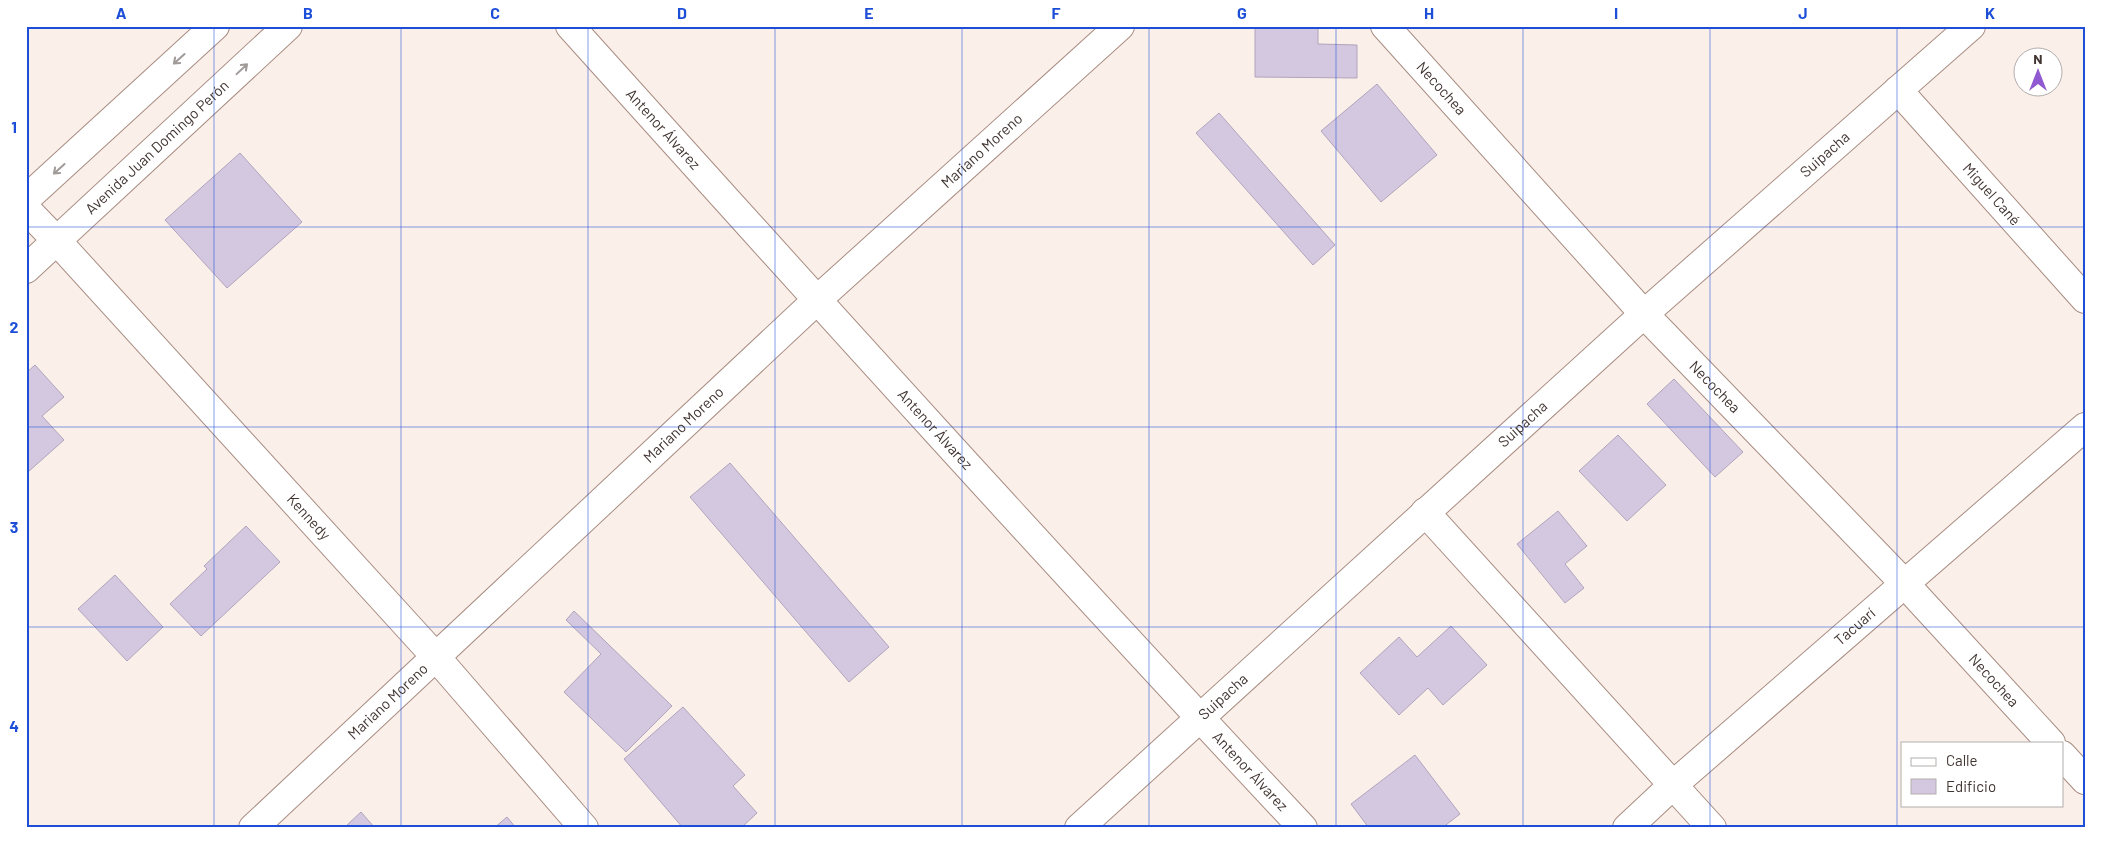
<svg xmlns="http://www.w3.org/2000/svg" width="2111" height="854" font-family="Barlow,sans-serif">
<rect width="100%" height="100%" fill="#fbefea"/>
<g fill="#d4c8e1" stroke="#b0a4bc">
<polygon points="1255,26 1318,26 1318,44 1357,45 1357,78 1255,77"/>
<polygon points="1377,84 1437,155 1381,202 1321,131"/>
<polygon points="1219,113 1335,245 1313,265 1196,133"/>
<polygon points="240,153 302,222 227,288 165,220"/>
<polygon points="35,365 64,397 42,416 64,440 28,472 26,471 26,373"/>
<polygon points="1674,379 1743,452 1715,477 1647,404"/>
<polygon points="1618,435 1666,485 1627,521 1579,471"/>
<polygon points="730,463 889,647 849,682 690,497"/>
<polygon points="1558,511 1587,546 1565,564 1584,588 1565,603 1517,544"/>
<polygon points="246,526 280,562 201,636 170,604 207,569 204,566"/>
<polygon points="115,575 163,627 127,661 78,609"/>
<polygon points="574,611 672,706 626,752 564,692 601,654 566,620"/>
<polygon points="1451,626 1487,665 1443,705 1428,688 1399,715 1360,673 1399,637 1417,657"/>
<polygon points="683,707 745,775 733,786 757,813 741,828 683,828 624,759"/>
<polygon points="1415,755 1460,814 1442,828 1369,828 1351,804"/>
<polygon points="361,812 375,828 348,828 346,826"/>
<polygon points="507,817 516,828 494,828"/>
</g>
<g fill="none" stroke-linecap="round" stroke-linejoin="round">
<defs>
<g id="minor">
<path id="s1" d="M 570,26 C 812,295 1055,564 1303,828"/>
<path id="s2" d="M 1385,26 L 1644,314 L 1905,584 L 2051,743"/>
<path id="s3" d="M 1898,90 L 2085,299"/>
<polyline points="26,199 215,26"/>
<path id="s4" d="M 26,209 L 57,241 L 435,656 L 584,828"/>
<path id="s5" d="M 26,269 L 288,26"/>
<polyline points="1425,512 1712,828"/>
<polyline points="2062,755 2085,780"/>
<path id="s6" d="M 253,828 L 817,300 L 1120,26"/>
<path id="s7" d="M 1079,828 L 1644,314 L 1971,26"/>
<path id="s8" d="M 1627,828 L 1673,785 L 2085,427"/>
</g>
</defs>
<use href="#minor" stroke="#a88d82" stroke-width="30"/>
<use href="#minor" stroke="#fff" stroke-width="28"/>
</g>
<defs><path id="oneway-shaft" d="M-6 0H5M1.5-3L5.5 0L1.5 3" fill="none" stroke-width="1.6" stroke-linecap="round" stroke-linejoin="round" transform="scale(1.25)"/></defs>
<g stroke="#a09a98">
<use href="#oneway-shaft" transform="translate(179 59) rotate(138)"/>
<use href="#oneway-shaft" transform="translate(242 69) rotate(-43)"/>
<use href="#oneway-shaft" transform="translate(59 169) rotate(138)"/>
</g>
<path fill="none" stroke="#1d4ed8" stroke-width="1" stroke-opacity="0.55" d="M 214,26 L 214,828M 401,26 L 401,828M 588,26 L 588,828M 775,26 L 775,828M 962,26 L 962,828M 1149,26 L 1149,828M 1336,26 L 1336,828M 1523,26 L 1523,828M 1710,26 L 1710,828M 1897,26 L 1897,828M 26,227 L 2085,227M 26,427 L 2085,427M 26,627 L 2085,627"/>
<g text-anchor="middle" stroke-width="4.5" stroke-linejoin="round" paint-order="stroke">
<g font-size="15" fill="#413531" stroke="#fff">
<text dy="5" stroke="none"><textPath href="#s2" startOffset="84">Necochea</textPath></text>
<text dy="5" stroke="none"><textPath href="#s1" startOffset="139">Antenor Álvarez</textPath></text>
<text dy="5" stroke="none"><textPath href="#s5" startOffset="179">Avenida Juan Domingo Perón</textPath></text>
<text dy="5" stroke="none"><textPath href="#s6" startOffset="995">Mariano Moreno</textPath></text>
<text dy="5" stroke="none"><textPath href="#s7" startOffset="1005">Suipacha</textPath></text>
<text dy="5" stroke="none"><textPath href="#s3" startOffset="140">Miguel Cané</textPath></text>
<text dy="5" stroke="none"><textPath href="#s2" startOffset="489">Necochea</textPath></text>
<text dy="5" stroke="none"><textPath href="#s6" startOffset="590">Mariano Moreno</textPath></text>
<text dy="5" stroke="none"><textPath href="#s7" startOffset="600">Suipacha</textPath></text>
<text dy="5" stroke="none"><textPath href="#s1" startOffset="544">Antenor Álvarez</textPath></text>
<text dy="5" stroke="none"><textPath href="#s4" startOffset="418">Kennedy</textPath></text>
<text dy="5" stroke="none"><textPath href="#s8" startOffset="304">Tacuarí</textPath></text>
<text dy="5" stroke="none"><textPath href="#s2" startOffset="894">Necochea</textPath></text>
<text dy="5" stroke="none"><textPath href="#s7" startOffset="195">Suipacha</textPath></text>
<text dy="5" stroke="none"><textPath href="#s6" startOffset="185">Mariano Moreno</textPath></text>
<text dy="5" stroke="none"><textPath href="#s1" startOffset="1009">Antenor Álvarez</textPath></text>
</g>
</g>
<rect width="2111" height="854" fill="none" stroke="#ffffff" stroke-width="55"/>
<rect x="1901" y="742" width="162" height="65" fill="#ffffff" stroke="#b3aead"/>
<rect x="1911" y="758" width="25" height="8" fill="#ffffff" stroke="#b3aead"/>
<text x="1946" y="766" font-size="15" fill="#413531">Calle</text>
<rect x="1911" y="779" width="25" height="15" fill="#d4c8e1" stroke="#b3aead"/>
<text x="1946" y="792" font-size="15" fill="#413531">Edificio</text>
<g transform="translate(2038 72)"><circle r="24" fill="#ffffff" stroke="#b3aead"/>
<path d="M0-4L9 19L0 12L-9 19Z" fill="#9059d1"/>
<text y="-8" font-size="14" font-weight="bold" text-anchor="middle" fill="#413531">N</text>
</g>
<rect x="28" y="28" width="2056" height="798" fill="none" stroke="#1d4ed8" stroke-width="2"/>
<g font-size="16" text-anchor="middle" font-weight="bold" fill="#1d4ed8">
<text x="121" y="19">A</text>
<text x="308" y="19">B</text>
<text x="495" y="19">C</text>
<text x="682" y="19">D</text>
<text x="869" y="19">E</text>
<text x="1056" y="19">F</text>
<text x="1242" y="19">G</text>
<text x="1429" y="19">H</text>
<text x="1616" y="19">I</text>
<text x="1803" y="19">J</text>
<text x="1990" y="19">K</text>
<text x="14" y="133">1</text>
<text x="14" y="333">2</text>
<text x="14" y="533">3</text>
<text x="14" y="732">4</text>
</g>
</svg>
